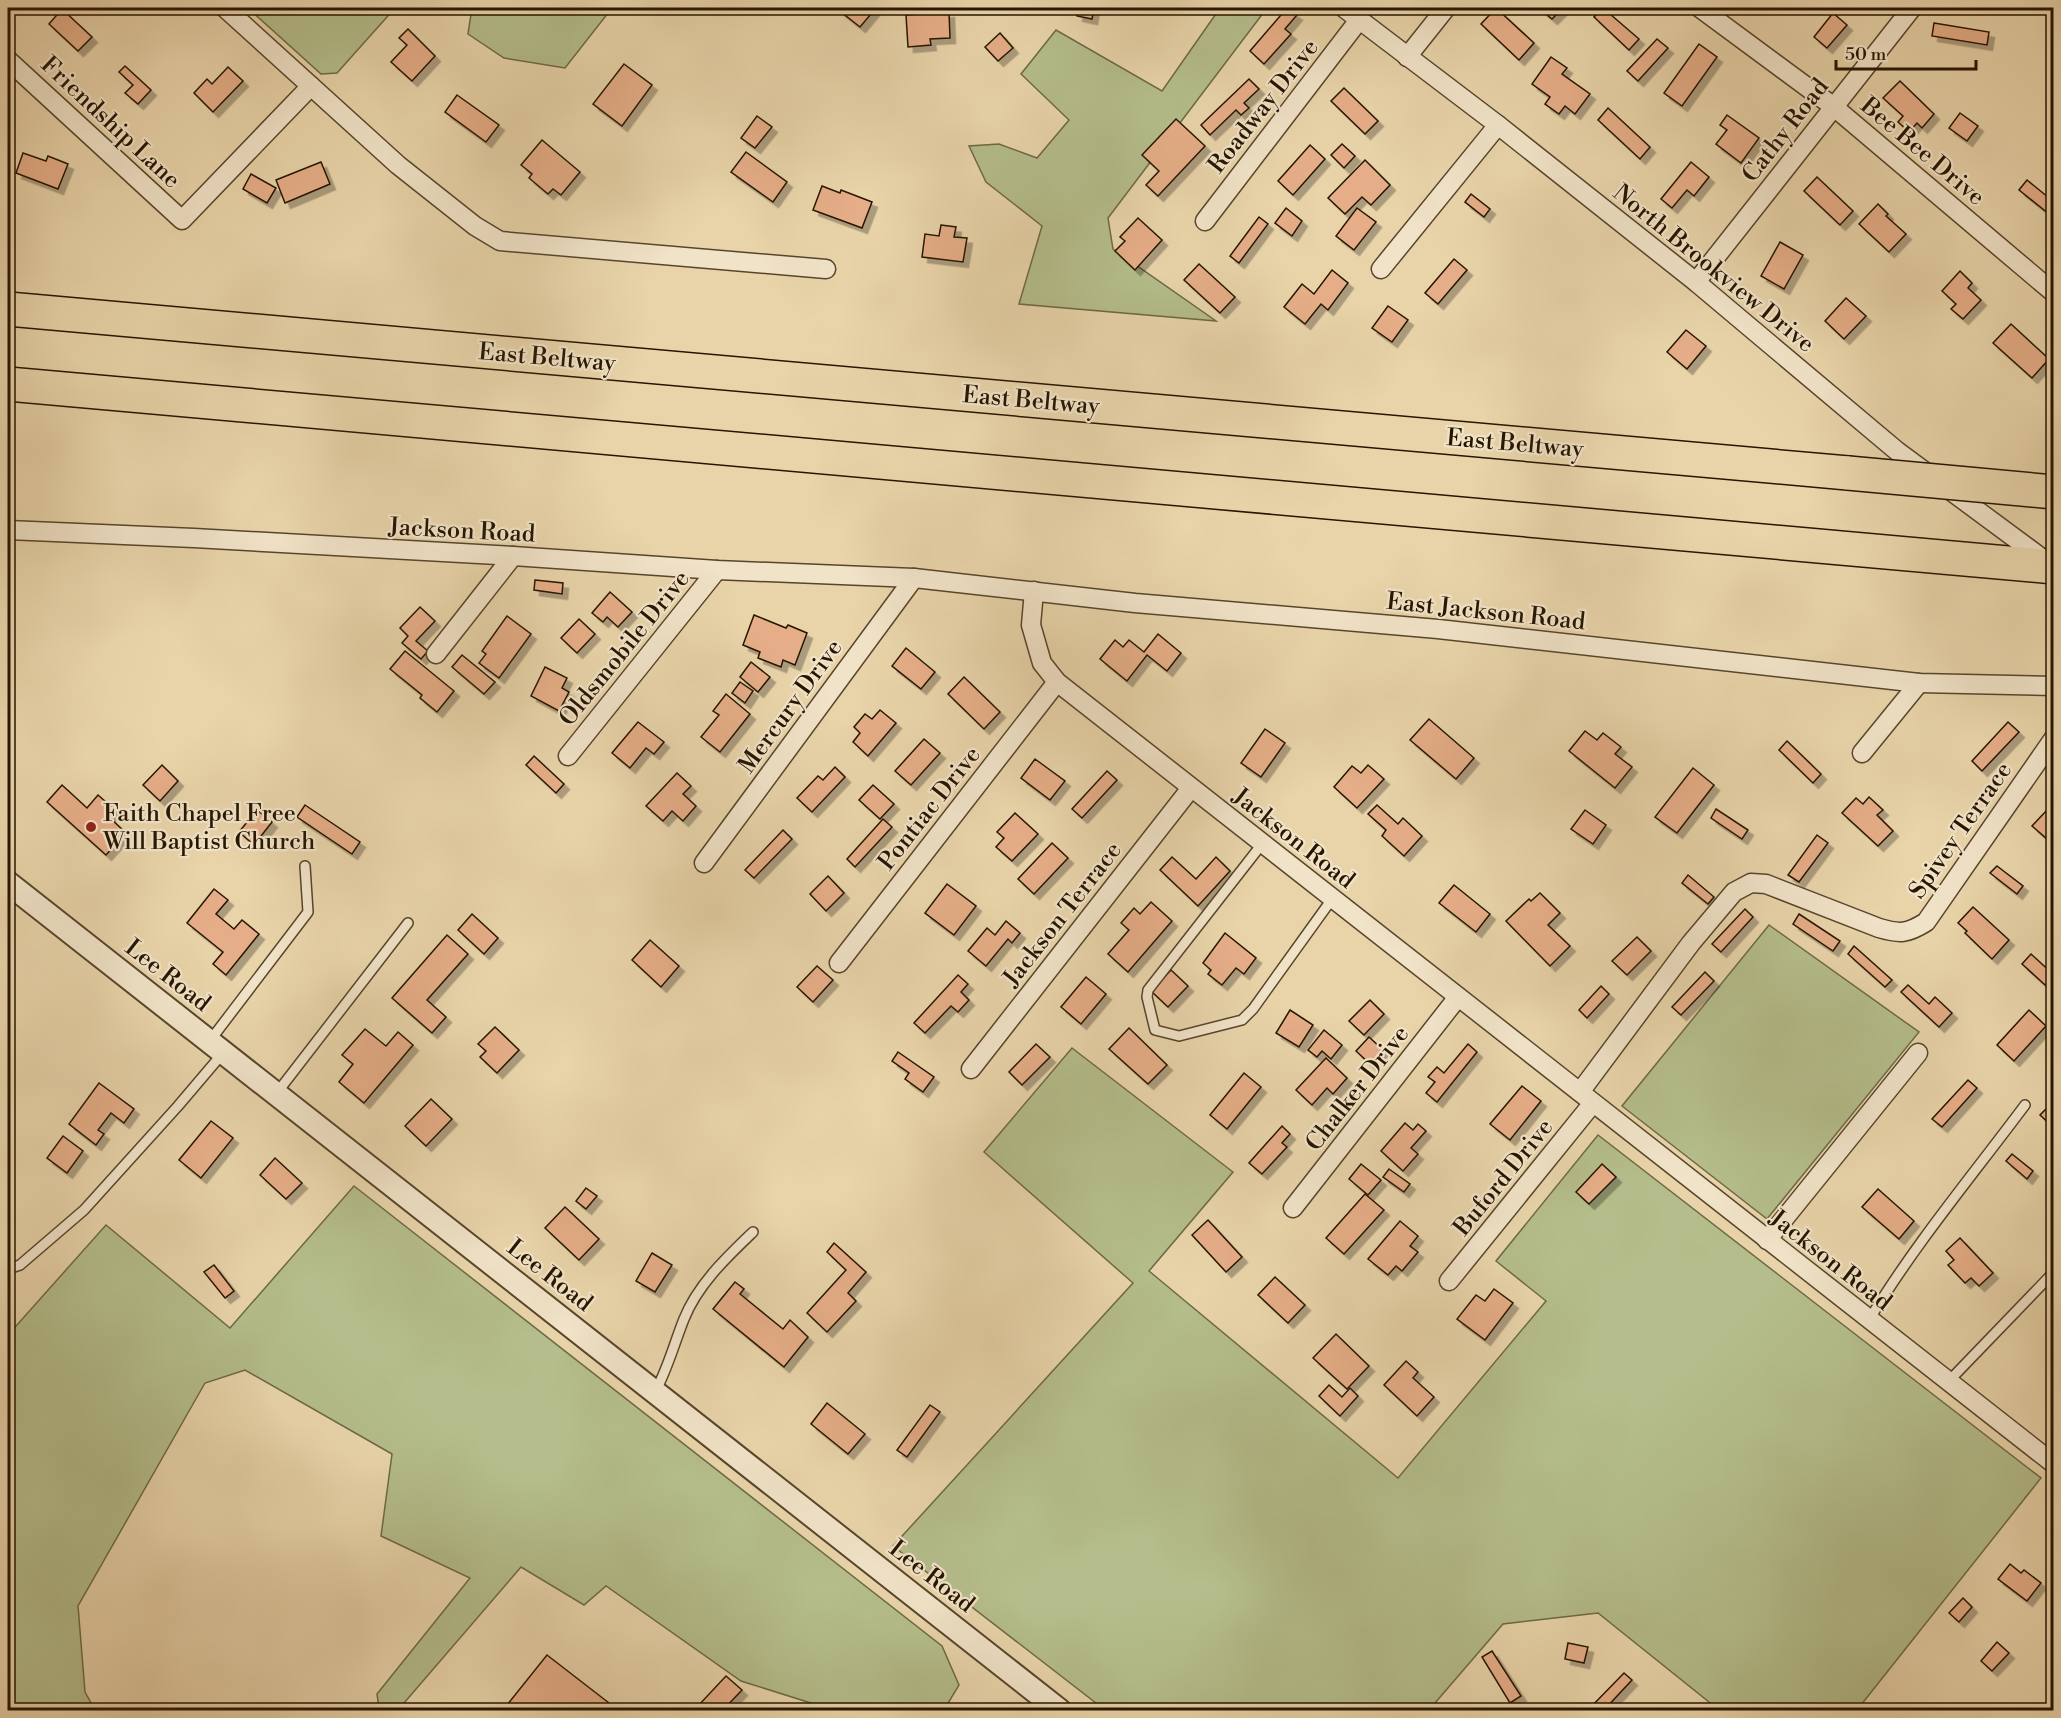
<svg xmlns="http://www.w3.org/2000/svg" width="2061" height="1718" font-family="'Libre Bodoni',serif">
<defs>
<filter id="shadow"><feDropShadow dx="5.5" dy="5.5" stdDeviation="0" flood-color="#0004"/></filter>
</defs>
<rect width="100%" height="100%" fill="#e9d4aa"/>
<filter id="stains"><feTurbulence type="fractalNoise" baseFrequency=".00333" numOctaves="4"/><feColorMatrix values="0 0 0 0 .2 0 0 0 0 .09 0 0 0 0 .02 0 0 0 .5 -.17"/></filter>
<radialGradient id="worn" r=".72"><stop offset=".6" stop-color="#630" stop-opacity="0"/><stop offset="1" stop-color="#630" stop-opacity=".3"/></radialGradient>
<g fill="#b4bd8b" stroke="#6d6946" stroke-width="1.5">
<polygon points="248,8 247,8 395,8 337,73 321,74"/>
<polygon points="472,8 612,8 565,68 504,58 468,34"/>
<polygon points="1220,8 1267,8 1108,218 1113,249 1216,321 1019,304 1042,226 986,182 969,146 999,144 1037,158 1069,120 1021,74 1056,30 1162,91"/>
<polygon points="1769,925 1919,1032 1767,1219 1622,1106"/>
<polygon points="1072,1048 1233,1172 1149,1271 1398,1478 1546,1301 1496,1261 1598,1135 2041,1478 1857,1710 1719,1710 1598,1613 1503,1624 1429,1710 1105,1710 893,1546 1133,1283 984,1152"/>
<polygon points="354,1186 942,1646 959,1685 944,1710 833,1710 741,1681 606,1586 584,1605 521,1567 398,1710 379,1709 377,1694 470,1578 381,1536 392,1454 245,1370 205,1383 78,1606 85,1692 95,1710 8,1710 8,1335 106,1225 230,1328"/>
</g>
<g fill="#e6ae88" stroke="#261501" stroke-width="1.5" filter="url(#shadow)">
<polygon points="836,8 876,8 860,27"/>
<polygon points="1078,8 1094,8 1092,19 1077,16"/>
<polygon points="1287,8 1297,15 1285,29 1291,34 1264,64 1250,51"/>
<polygon points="1496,8 1534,43 1519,60 1481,24"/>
<polygon points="1539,8 1563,8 1552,19"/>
<polygon points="1603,8 1639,39 1629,50 1594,17"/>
<polygon points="62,9 92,37 78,51 49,24"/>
<polygon points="949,12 950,38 930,39 931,45 908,47 906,15"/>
<polygon points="1833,13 1847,25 1827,48 1814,37"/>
<polygon points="1934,23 1989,32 1987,45 1932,36"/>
<polygon points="408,29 435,56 412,81 391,62 407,45 399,38"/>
<polygon points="1000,33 1013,48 998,61 985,47"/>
<polygon points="1657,39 1668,48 1638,81 1627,71"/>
<polygon points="1699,44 1717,57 1682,106 1664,93"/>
<polygon points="1551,57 1567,68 1562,74 1590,94 1575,114 1565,106 1559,114 1545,104 1550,97 1532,84"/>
<polygon points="624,64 652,85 622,126 593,104"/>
<polygon points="125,66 151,90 138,104 125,93 133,85 119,72"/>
<polygon points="228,67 243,81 213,112 194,93 207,79 212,84"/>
<polygon points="1249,79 1259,89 1244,103 1249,108 1241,115 1236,110 1210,135 1201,125"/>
<polygon points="1900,81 1934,114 1922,128 1917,123 1909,132 1898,122 1903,116 1883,98"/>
<polygon points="1344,88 1378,121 1365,134 1331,101"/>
<polygon points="457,95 499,125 486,142 445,112"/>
<polygon points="1608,108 1650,147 1640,159 1598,120"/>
<polygon points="1960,113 1978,126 1967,141 1949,128"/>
<polygon points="1727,115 1759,138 1741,163 1716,144 1727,130 1720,125"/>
<polygon points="757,116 772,127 755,148 741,138"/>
<polygon points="1176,119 1205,146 1158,196 1146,185 1159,171 1142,155"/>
<polygon points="542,140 580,172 561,195 553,189 548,194 529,178 532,174 521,165"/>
<polygon points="1342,144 1355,156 1344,168 1331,155"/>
<polygon points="1310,145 1325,159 1293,195 1278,181"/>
<polygon points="746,152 787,182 773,202 731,172"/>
<polygon points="23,153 46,161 48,156 68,164 58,189 16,173"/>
<polygon points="1365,160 1390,185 1371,205 1362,197 1345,214 1328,198"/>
<polygon points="321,162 330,184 285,203 276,180"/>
<polygon points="1691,162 1709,177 1694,196 1687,190 1672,208 1661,199"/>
<polygon points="251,174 276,188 267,203 243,189"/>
<polygon points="1817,177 1853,211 1840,225 1804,191"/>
<polygon points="2027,180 2054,202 2054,218 2019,190"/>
<polygon points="822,186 840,193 841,190 872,202 862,228 813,210"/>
<polygon points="1471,194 1490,209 1484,217 1465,202"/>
<polygon points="1878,204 1888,214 1886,216 1906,234 1889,252 1859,224"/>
<polygon points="1286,208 1302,221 1292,236 1275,223"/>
<polygon points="1357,208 1376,222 1354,250 1336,236"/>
<polygon points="1259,217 1268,224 1239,263 1230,256"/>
<polygon points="1138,218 1162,240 1135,270 1115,251 1125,241 1120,237"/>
<polygon points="941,225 956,227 954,237 967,238 963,262 922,257 925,234 939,236"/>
<polygon points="1780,242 1803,255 1784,289 1761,276"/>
<polygon points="1454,259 1467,270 1438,304 1425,293"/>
<polygon points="1199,264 1235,297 1220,313 1184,280"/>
<polygon points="1332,270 1348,283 1328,310 1321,304 1305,324 1284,307 1302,284 1314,294"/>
<polygon points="1960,271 1972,283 1968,288 1981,300 1963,319 1951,309 1956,304 1942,291"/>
<polygon points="1846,298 1866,316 1844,339 1825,321"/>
<polygon points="1388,306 1408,320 1392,342 1372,328"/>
<polygon points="2011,324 2049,359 2032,378 1993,343"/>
<polygon points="1686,330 1706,346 1687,369 1667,352"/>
<polygon points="535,580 563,583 562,594 534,590"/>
<polygon points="610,592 632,612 618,627 607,617 603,622 592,613"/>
<polygon points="420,607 435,621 416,641 428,651 421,659 402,643 408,636 400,628"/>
<polygon points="754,615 786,628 788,625 807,633 795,665 783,660 781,667 758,658 760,652 743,645"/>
<polygon points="507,616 531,634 499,678 479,663 486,654 482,651"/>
<polygon points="579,619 595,634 577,653 561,638"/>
<polygon points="1158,634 1181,653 1167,671 1147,655 1127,681 1100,659 1115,640 1123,647 1129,640 1144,652"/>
<polygon points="906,648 935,672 921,689 892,666"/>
<polygon points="405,651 454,691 437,712 420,698 422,695 390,669"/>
<polygon points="462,655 495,682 484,694 452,667"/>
<polygon points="751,662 770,677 758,692 740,677"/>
<polygon points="545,667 567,678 562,688 569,692 559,711 531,696"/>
<polygon points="964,677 1000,712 984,729 948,694"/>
<polygon points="740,682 753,691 745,703 732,693"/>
<polygon points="726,694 750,714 720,752 701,737 719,715 713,711"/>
<polygon points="880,710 896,723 868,756 853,742 860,733 854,727 865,714 872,719"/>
<polygon points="1429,719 1474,758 1456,779 1410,740"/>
<polygon points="638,722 664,742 654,754 646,748 630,768 612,753"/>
<polygon points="2008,722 2019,732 1982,771 1972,761"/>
<polygon points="1265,729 1285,743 1261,777 1241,763"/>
<polygon points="1585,731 1597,740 1603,733 1621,747 1615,754 1632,767 1615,788 1569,751"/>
<polygon points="924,739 940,753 911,785 895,771"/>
<polygon points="1787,741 1821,774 1813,783 1779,750"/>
<polygon points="534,756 564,784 556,793 526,765"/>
<polygon points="1035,759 1065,781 1050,800 1021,778"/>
<polygon points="162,765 178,781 160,801 143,785"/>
<polygon points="1368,765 1384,779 1357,808 1334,787 1352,766 1361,773"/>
<polygon points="835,767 845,777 812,812 797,798 818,776 823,780"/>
<polygon points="1693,768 1714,785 1677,833 1655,817"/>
<polygon points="1107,771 1117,780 1082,818 1072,809"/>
<polygon points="677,773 691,786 683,794 696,806 683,821 672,811 663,821 646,806"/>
<polygon points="62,785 87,808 98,795 115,810 109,817 126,833 106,855 47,802"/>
<polygon points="873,785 894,804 880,819 859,800"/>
<polygon points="1869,797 1883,810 1877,815 1893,831 1878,846 1842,813 1856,798 1863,804"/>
<polygon points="305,805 360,842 352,854 297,817"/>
<polygon points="1377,805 1398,824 1403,818 1422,836 1404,856 1382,836 1386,830 1368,814"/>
<polygon points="1716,809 1748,830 1742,839 1711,818"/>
<polygon points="257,810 272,822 254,845 239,832"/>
<polygon points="1585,810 1606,825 1593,844 1571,829"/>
<polygon points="2047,810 2054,816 2054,845 2032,826"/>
<polygon points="1015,813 1038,834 1012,861 996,847 1004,838 997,832"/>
<polygon points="883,819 892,827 855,867 847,859"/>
<polygon points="783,830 792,839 754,878 745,870"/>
<polygon points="1817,835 1828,843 1799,882 1788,875"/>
<polygon points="1052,843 1068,858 1034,894 1018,879"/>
<polygon points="1172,857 1196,879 1216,857 1230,871 1198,906 1160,870"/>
<polygon points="1997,866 2023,886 2017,894 1990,873"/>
<polygon points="1688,875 1714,897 1708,904 1682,883"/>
<polygon points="828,876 844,893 826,911 810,894"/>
<polygon points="947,884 976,906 954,935 925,913"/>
<polygon points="1454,885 1490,914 1476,932 1439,903"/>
<polygon points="214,889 228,900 216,914 234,929 242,920 259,934 226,975 213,964 223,952 187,923"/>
<polygon points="1540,893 1560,913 1548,925 1570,946 1550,966 1506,921 1529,899 1531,901"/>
<polygon points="1151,902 1172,921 1128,972 1108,954 1129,930 1121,923 1134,908 1140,914"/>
<polygon points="1973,907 2009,940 1992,959 1965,933 1967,931 1958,923"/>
<polygon points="1745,909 1753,917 1721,952 1712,944"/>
<polygon points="472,914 498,938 484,954 458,930"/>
<polygon points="1799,914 1840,941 1833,951 1793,924"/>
<polygon points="1006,921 1020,933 1012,943 1008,939 986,966 968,951 987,928 995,935"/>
<polygon points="1225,933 1256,958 1244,974 1236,968 1222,985 1208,974 1211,970 1203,963"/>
<polygon points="447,935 468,954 427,1000 446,1017 432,1033 392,998"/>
<polygon points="1637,937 1651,951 1627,975 1612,961"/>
<polygon points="650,940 679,966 661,987 632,960"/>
<polygon points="1854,946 1892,980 1885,987 1848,954"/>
<polygon points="2031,954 2054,975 2054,993 2022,964"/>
<polygon points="817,966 833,980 813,1002 797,987"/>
<polygon points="1171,970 1188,986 1168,1007 1151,991"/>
<polygon points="1705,972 1714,981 1681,1015 1672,1007"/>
<polygon points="958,975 968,984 961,992 969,1000 958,1012 951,1006 925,1033 914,1023"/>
<polygon points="1086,977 1106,994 1081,1024 1061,1007"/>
<polygon points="1908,985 1929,1004 1935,997 1952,1013 1939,1027 1901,992"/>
<polygon points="1601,986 1609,994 1587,1018 1579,1010"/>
<polygon points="1370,1000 1384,1014 1364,1035 1349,1021"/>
<polygon points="1290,1010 1313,1025 1299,1047 1276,1033"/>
<polygon points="2029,1010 2046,1026 2014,1061 1997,1045"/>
<polygon points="495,1027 519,1050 497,1073 480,1057 486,1051 478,1044"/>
<polygon points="1129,1028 1167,1065 1148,1084 1109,1049"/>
<polygon points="365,1029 386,1046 398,1032 413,1045 364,1103 339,1082 353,1064 342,1055"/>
<polygon points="1324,1030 1342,1045 1331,1059 1322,1051 1317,1057 1308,1050"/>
<polygon points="1369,1037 1383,1050 1370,1064 1356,1051"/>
<polygon points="1036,1044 1050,1057 1022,1085 1009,1072"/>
<polygon points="1468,1044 1477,1052 1437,1102 1426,1093 1435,1082 1428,1077 1437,1067 1444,1073"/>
<polygon points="898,1052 934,1077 923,1092 905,1079 909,1073 892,1061"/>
<polygon points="1326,1058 1347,1078 1333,1094 1327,1088 1312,1105 1296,1090"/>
<polygon points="1244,1073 1261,1087 1227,1129 1210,1115"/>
<polygon points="1968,1080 1977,1088 1942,1127 1932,1119"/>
<polygon points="99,1083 134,1109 124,1123 111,1113 98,1130 104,1134 96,1145 69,1124"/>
<polygon points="1522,1086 1541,1101 1510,1140 1490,1124"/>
<polygon points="431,1099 452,1119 426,1146 405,1126"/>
<polygon points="2046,1109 2054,1115 2054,1128 2040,1115"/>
<polygon points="211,1121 233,1138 201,1178 179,1160"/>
<polygon points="1405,1123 1413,1130 1418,1124 1426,1131 1411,1148 1418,1154 1403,1171 1381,1151"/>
<polygon points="1282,1126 1290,1134 1282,1143 1287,1147 1262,1174 1249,1163"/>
<polygon points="63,1136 83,1151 67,1173 47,1158"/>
<polygon points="2012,1154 2033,1171 2027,1179 2006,1161"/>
<polygon points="275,1158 302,1183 286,1199 260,1175"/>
<polygon points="1361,1164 1381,1180 1368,1195 1349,1179"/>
<polygon points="1602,1164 1616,1177 1589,1204 1576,1192"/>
<polygon points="1389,1169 1410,1184 1404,1192 1383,1177"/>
<polygon points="586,1188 597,1196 586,1209 576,1201"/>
<polygon points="1878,1189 1914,1221 1899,1239 1862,1207"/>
<polygon points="1365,1194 1384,1210 1344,1254 1326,1238"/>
<polygon points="565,1207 599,1239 579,1260 545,1228"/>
<polygon points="1208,1220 1242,1257 1226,1272 1192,1235"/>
<polygon points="1400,1221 1418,1236 1410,1246 1418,1252 1402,1271 1396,1266 1388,1275 1368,1259"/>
<polygon points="1960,1238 1993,1273 1979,1286 1971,1278 1965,1283 1948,1265 1954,1260 1946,1251"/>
<polygon points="834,1243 866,1272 848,1293 856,1301 827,1332 807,1313 846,1270 827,1252"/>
<polygon points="652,1253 672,1265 655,1292 636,1281"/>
<polygon points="214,1265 234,1291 225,1298 204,1272"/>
<polygon points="1275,1277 1305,1305 1288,1323 1258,1295"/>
<polygon points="735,1282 744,1289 740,1294 783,1329 790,1320 808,1337 784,1367 713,1309"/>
<polygon points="1494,1289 1513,1303 1485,1340 1457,1319 1476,1295 1485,1301"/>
<polygon points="1336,1334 1369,1366 1347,1389 1313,1358"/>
<polygon points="1406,1361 1418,1372 1413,1378 1434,1397 1417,1416 1384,1385"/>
<polygon points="1329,1385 1342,1397 1350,1388 1358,1396 1340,1416 1319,1396"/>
<polygon points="827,1403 865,1434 848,1454 811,1424"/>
<polygon points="930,1405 940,1412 907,1457 897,1450"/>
<polygon points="2010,1564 2021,1573 2024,1570 2041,1583 2027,1601 1998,1579"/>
<polygon points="1963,1598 1972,1607 1959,1622 1949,1613"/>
<polygon points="1997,1642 2009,1653 1992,1671 1981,1661"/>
<polygon points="1568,1643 1588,1647 1584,1663 1565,1659"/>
<polygon points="1492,1651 1521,1696 1510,1703 1482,1657"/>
<polygon points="547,1655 618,1710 503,1710"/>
<polygon points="1624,1673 1632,1680 1604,1710 1588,1710"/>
<polygon points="726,1676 742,1690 723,1710 700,1710 697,1707"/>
</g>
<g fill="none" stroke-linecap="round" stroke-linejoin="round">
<defs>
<g id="service">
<polyline points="1262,844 1148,990 1147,997 1155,1030 1179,1036 1242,1020 1253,1009 1332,899"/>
<polyline points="209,1042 308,912 305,866"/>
<polyline points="276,1094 408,923"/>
<polyline points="8,1269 20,1265 84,1210 178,1106 223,1053"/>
<path d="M 1869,1320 C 1915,1244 1972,1176 2025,1105"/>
<polyline points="1948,1382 2054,1272"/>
<path d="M 655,1392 C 668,1368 674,1344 684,1319 C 698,1284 727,1257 753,1232"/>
</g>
<g id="minor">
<polyline points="225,8 398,165 475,226 500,241 826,269"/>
<polyline points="1344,8 1498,125 1696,282 1897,451 2047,562"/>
<polyline points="1700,8 1834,107 2054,293"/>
<polyline points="1407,57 1446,8"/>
<polyline points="8,60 182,220 311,86"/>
<polyline points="1205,221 1359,20"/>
<polyline points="1381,269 1498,125"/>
<polyline points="1696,282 1912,8"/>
<polyline points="8,530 194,538 513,556 717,570 914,578 1135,603 1438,629 1919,683 2054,686"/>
<polyline points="1034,591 1031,625 1042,663 1057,682 2054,1464"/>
<polyline points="436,654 513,556"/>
<polyline points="1862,753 1919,683"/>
<polyline points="568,756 717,570"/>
<polyline points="704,863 914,578"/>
<polyline points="839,963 1057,682"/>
<polyline points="971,1069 1191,788"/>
<path d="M 1580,1092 L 1691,943 L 1734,892 L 1751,883 L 1766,884 L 1879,928 C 1900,934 1907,934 1926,922 L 2054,738"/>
<polyline points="1293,1208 1458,997"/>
<polyline points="1767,1240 1918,1053"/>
<polyline points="1449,1281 1593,1103"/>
</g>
<polyline id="tertiary" points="8,883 1059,1710"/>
<g id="motorway">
<polyline points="8,309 1848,473"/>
<polyline points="8,384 2054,567"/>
</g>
</defs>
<use href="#service" stroke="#57452b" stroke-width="12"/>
<use href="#minor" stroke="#57452b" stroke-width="21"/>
<use href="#tertiary" stroke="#57452b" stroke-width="26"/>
<use href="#motorway" stroke="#261501" stroke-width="36"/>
<use href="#service" stroke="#f1e3c8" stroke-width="9"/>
<use href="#minor" stroke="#f1e3c8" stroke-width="18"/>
<use href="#tertiary" stroke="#f1e3c8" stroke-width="22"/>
<use href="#motorway" stroke="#e9d4aa" stroke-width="33"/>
<defs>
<polyline id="motorway-bridge" points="1848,473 2054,492"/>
</defs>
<use href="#motorway-bridge" stroke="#261501" stroke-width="36" stroke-linecap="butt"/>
<use href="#motorway-bridge" stroke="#e9d4aa" stroke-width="33"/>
</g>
<circle fill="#8f2418" stroke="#f1e3c8" stroke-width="2" cx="91" cy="827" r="6"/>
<g text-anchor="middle" stroke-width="4.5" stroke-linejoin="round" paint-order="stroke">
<g font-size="24" fill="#261501" stroke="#f1e3c8">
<text transform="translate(1263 106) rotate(-52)" y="8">Roadway Drive</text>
<text transform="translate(111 122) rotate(43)" y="8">Friendship Lane</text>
<text transform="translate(1785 130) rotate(-52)" y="8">Cathy Road</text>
<text transform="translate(1923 151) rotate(40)" y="8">Bee Bee Drive</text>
<text transform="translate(1714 268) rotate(39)" y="8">North Brookview Drive</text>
<text transform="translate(547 357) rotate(5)" y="8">East Beltway</text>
<text transform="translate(1031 400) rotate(5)" y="8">East Beltway</text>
<text transform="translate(1515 443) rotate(5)" y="8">East Beltway</text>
<text transform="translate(462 530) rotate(3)" y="8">Jackson Road</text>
<text transform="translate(1486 611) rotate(6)" y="8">East Jackson Road</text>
<text transform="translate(624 648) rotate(-51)" y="8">Oldsmobile Drive</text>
<text transform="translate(790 706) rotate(-54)" y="8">Mercury Drive</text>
<text transform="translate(929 808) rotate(-52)" y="8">Pontiac Drive</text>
<text transform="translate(1960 830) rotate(-55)" y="8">Spivey Terrace</text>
<text transform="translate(1294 838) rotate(38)" y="8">Jackson Road</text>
<text transform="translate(1062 914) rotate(-52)" y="8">Jackson Terrace</text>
<text transform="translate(168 975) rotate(38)" y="8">Lee Road</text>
<text transform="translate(1357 1088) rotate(-52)" y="8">Chalker Drive</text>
<text transform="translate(1503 1177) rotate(-51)" y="8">Buford Drive</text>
<text transform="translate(1831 1260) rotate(38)" y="8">Jackson Road</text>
<text transform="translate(550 1275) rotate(38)" y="8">Lee Road</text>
<text transform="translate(932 1576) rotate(38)" y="8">Lee Road</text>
</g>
<g font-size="24" fill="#261501" stroke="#f1e3c8" text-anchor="start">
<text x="103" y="821">Faith Chapel Free<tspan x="103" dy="28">Will Baptist Church</tspan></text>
</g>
</g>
<rect width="2061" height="1718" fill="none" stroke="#e9d4aa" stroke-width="30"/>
<rect x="9" y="9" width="2043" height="1700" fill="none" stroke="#261501" stroke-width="3"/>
<rect x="15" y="15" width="2031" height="1688" fill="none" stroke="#261501" stroke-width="1.5"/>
<path d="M1836 60v9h140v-9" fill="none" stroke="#261501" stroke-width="3"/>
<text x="1845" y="60" font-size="18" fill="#261501" stroke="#f1e3c8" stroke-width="4.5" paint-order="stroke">50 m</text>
<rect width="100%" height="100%" filter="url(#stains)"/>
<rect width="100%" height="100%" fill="url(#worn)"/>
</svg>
